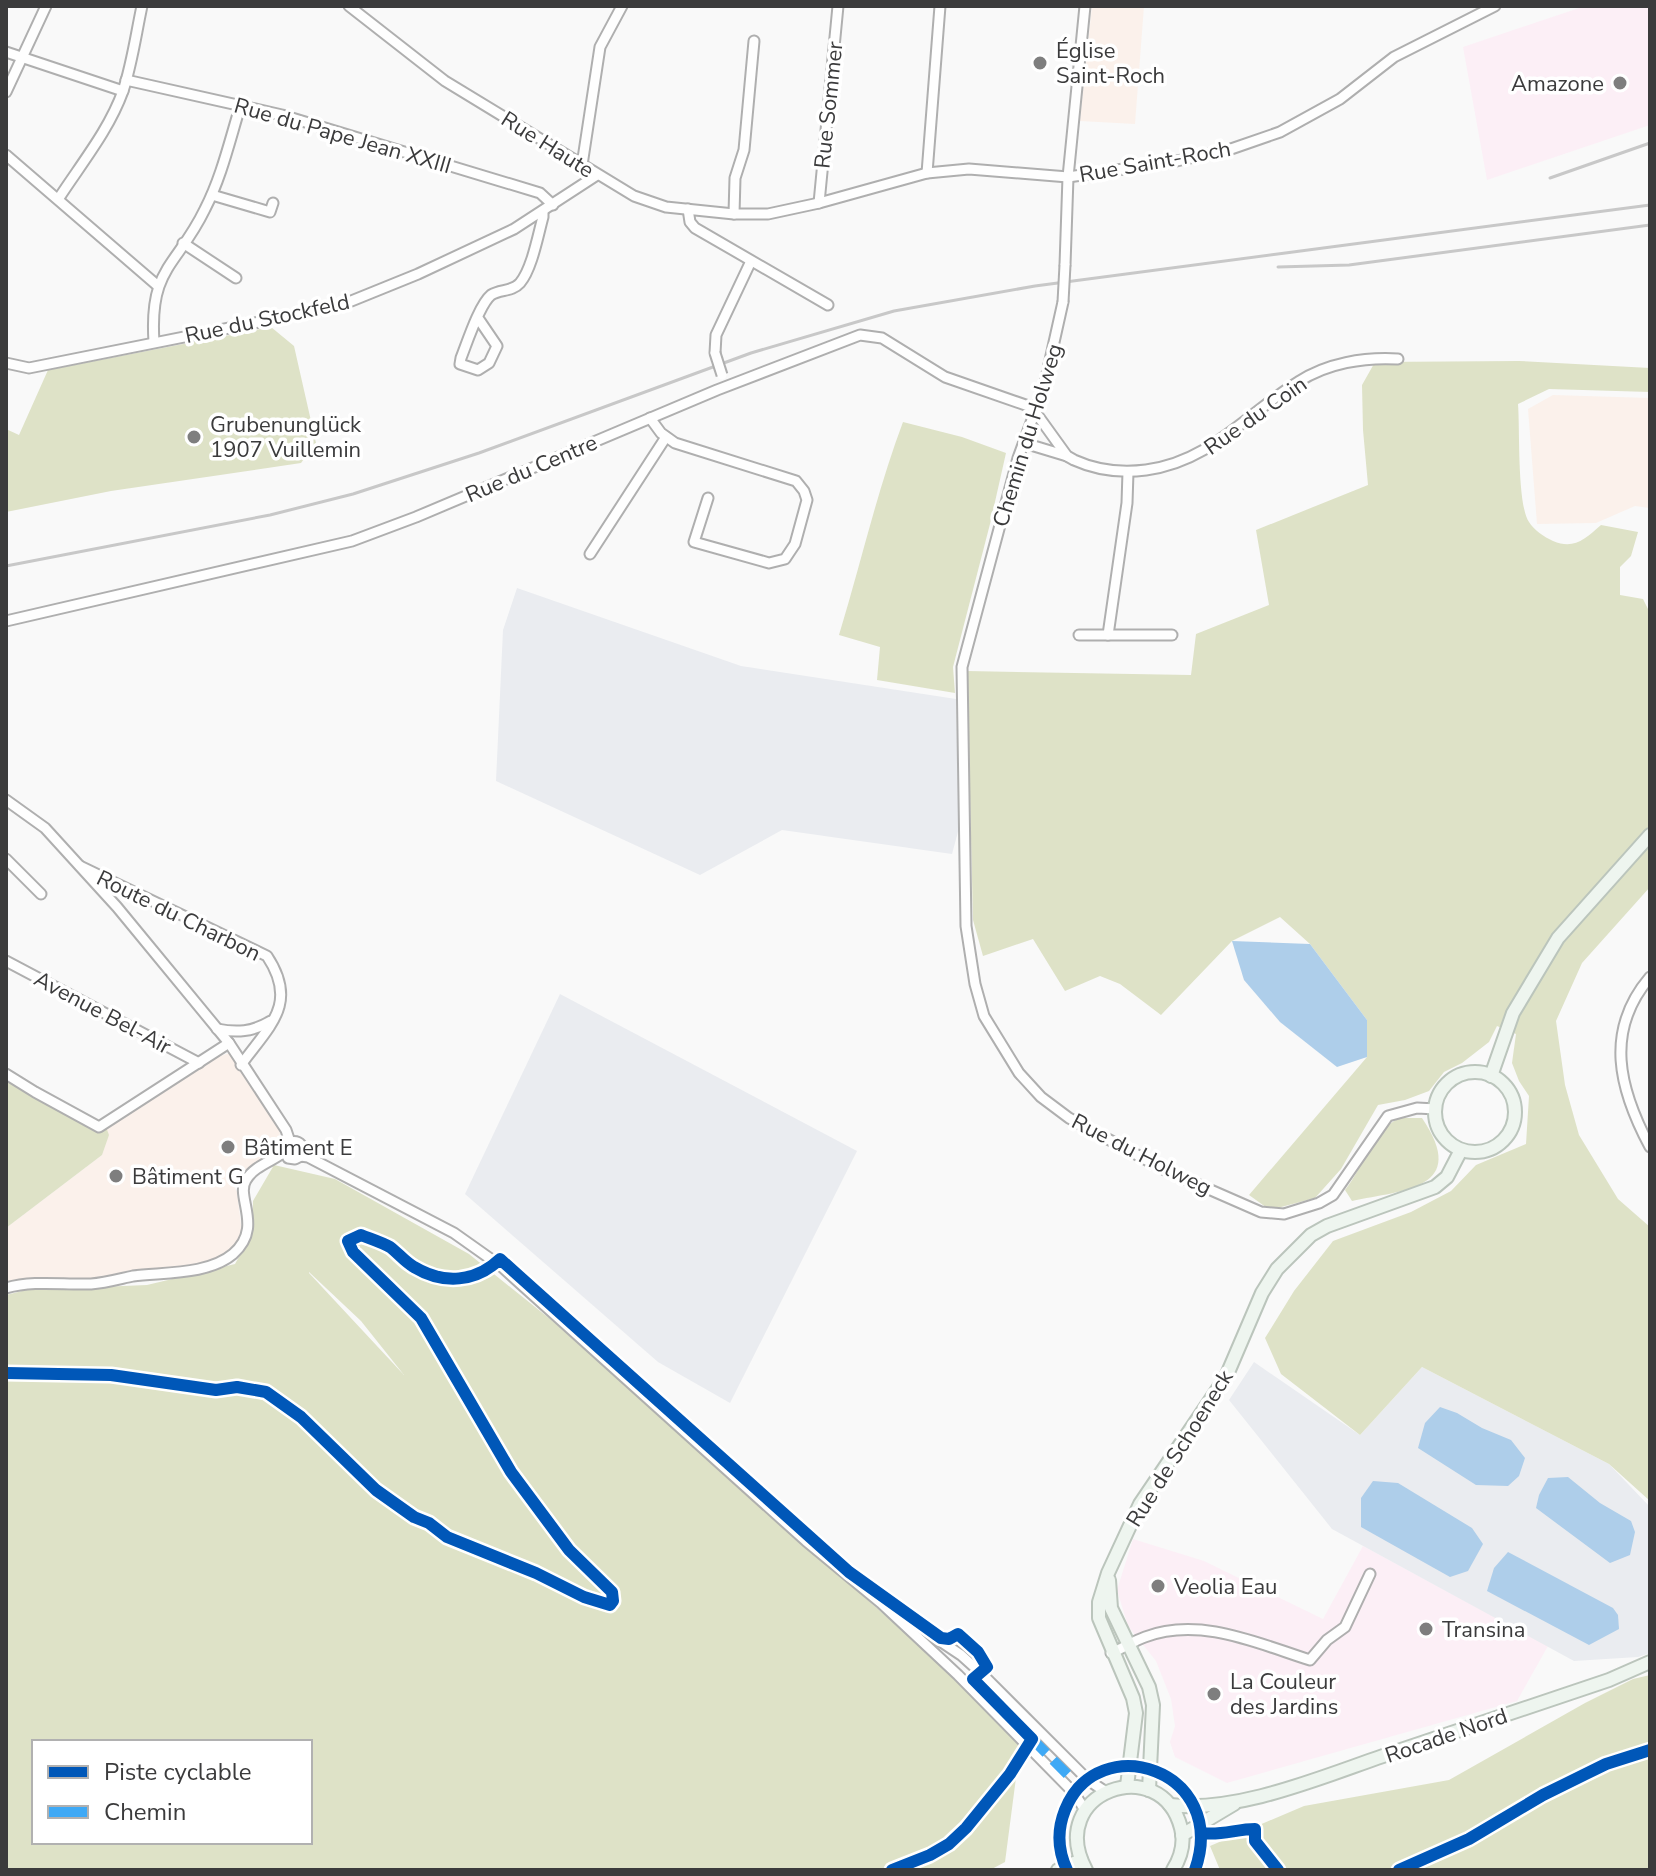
<svg xmlns="http://www.w3.org/2000/svg" width="1656" height="1876" font-family="'Nunito Sans',sans-serif">
<rect width="100%" height="100%" fill="#f9f9f9"/>
<g fill="#fceff6">
<polygon points="1585,6 1650,6 1650,125 1487,180 1463,47"/>
<polygon points="1133,1539 1204,1561 1323,1619 1363,1546 1548,1646 1517,1701 1227,1783 1175,1757 1170,1742 1175,1726 1171,1699 1156,1661 1128,1626 1117,1590"/>
</g>
<g fill="#eaecf0">
<polygon points="517,588 741,666 956,699 959,828 952,854 782,830 700,875 496,781 503,630"/>
<polygon points="560,994 857,1151 730,1403 658,1362 465,1194"/>
<polygon points="1254,1362 1360,1435 1422,1367 1609,1464 1650,1507 1650,1653 1638,1657 1574,1661 1332,1529 1229,1400"/>
</g>
<g fill="#fbf1eb">
<polygon points="1092,6 1144,6 1135,124 1080,121"/>
<polygon points="1553,395 1650,398 1650,508 1635,506 1596,523 1537,524 1528,409"/>
<polygon points="229,1053 280,1129 279,1144 233,1184 237,1192 242,1233 238,1244 228,1254 201,1263 88,1280 38,1278 6,1285 6,1228 102,1155 106,1127 208,1061"/>
</g>
<g fill="#dee2c7" fill-rule="evenodd">
<polygon points="271,327 294,346 316,443 301,463 111,491 6,512 6,429 19,435 48,370"/>
<path d="M 1519,361 L 1650,368 L 1650,392 L 1549,389 L 1518,404 C 1520,428 1517,505 1529,522 C 1534,530 1544,537 1553,541 C 1574,550 1585,539 1601,525 L 1638,532 L 1631,556 L 1620,567 L 1620,595 L 1643,599 L 1650,613 L 1650,887 L 1582,963 L 1556,1021 L 1565,1085 L 1579,1135 L 1618,1199 L 1650,1227 L 1650,1501 L 1609,1464 L 1422,1367 L 1360,1435 L 1281,1374 L 1265,1338 L 1294,1291 L 1333,1241 L 1411,1212 L 1451,1191 L 1476,1165 L 1526,1144 L 1529,1096 L 1519,1081 L 1512,1063 L 1516,1034 L 1497,1026 L 1489,1042 L 1462,1063 L 1444,1072 L 1429,1091 L 1405,1100 L 1378,1105 L 1341,1169 L 1315,1198 L 1270,1210 L 1249,1195 L 1367,1057 L 1367,1020 L 1310,944 L 1280,917 L 1232,941 L 1161,1015 L 1120,984 L 1100,976 L 1065,991 L 1033,939 L 983,956 L 973,920 L 967,671 L 1191,675 L 1196,634 L 1269,605 L 1256,530 L 1368,485 L 1363,430 L 1362,385 L 1375,362 Z"/>
<path d="M 903,422 L 962,437 L 1006,453 L 990,524 L 953,667 L 955,693 L 877,680 L 880,647 L 839,635 C 861,563 877,491 903,422 Z"/>
<polygon points="6,1074 106,1127 109,1135 102,1155 6,1228"/>
<path d="M 1400,1118 L 1422,1118 C 1470,1189 1404,1190 1352,1201 L 1345,1190 C 1364,1167 1372,1130 1400,1118 Z"/>
<path d="M 274,1165 L 335,1179 L 469,1254 L 550,1319 L 974,1694 L 1020,1747 L 1005,1862 L 990,1870 L 6,1870 L 6,1295 L 26,1290 L 147,1285 L 235,1264 L 252,1233 L 253,1201 ZM 309,1272 L 361,1321 L 404,1375 L 309,1273 ZM 34,1742 L 310,1742 L 310,1842 L 34,1842 Z"/>
<polygon points="1650,1675 1650,1870 1220,1870 1210,1846 1304,1806 1449,1780 1585,1703 1633,1679"/>
</g>
<g fill="#aeceea">
<polygon points="1232,941 1310,944 1367,1020 1367,1057 1337,1067 1280,1022 1244,980"/>
<polygon points="1440,1407 1457,1413 1482,1428 1511,1440 1525,1458 1519,1476 1508,1486 1476,1485 1418,1448 1425,1423"/>
<polygon points="1568,1477 1600,1503 1631,1521 1635,1532 1630,1555 1610,1563 1536,1508 1539,1495 1548,1478"/>
<polygon points="1373,1481 1398,1483 1472,1528 1483,1544 1468,1571 1450,1577 1361,1527 1361,1498"/>
<polygon points="1508,1552 1613,1608 1618,1615 1619,1629 1589,1645 1487,1591 1494,1568"/>
</g>
<g fill="none" stroke-linecap="round" stroke-linejoin="round">
<defs>
<g id="minor">
<polyline points="349,6 445,81 634,196 666,207 734,214 768,214 819,203 927,173 969,169 1068,177 1172,162 1231,149 1280,132 1340,99 1394,57 1495,6"/>
<polyline points="6,52 123,91"/>
<polyline points="126,80 282,115 540,193 553,205"/>
<polyline points="6,92 46,6"/>
<polyline points="6,155 158,286"/>
<polyline points="582,165 600,47 622,6"/>
<polyline points="927,173 940,6"/>
<polyline points="212,195 270,212 273,203"/>
<path d="M 59,198 C 81,164 109,130 123,91 C 132,64 136,34 142,6"/>
<polyline points="819,203 838,6"/>
<polyline points="688,209 690,222 695,228 828,305"/>
<polyline points="734,214 735,178 744,150 754,41"/>
<polyline points="183,243 236,278"/>
<polyline points="1065,265 1068,177 1085,6"/>
<polyline points="1063,302 1044,387 1018,458 962,667 966,926 975,984 984,1016 1019,1073 1041,1097 1069,1118 1165,1170 1261,1212 1284,1214 1319,1203 1333,1195 1388,1116 1417,1108 1436,1109"/>
<path d="M 478,318 L 497,346 L 489,363 L 478,370 L 460,364 L 461,358 C 467,343 479,305 491,295 C 500,289 512,292 520,283 C 532,269 538,235 543,217 L 543,211"/>
<path d="M 154,342 C 149,267 177,267 205,209 C 222,176 230,139 241,104"/>
<polyline points="715,353 716,335 751,261"/>
<polyline points="6,363 29,368 339,306 418,274 514,229 597,175"/>
<path d="M 1036,413 L 1067,456 L 1074,460 C 1096,470 1122,473 1146,470 C 1210,462 1246,414 1298,382 C 1327,363 1364,357 1398,359"/>
<polyline points="650,418 661,433 675,443 796,481 804,491 807,500 795,544 785,559 769,563 694,542 708,498"/>
<polyline points="1024,443 1067,456"/>
<polyline points="590,554 666,437"/>
<polyline points="6,621 352,541 416,517 717,390 860,335 882,338 945,377 1037,409"/>
<polyline points="1079,635 1172,635"/>
<polyline points="1108,635 1127,503 1128,472"/>
<polyline points="6,800 45,828 117,907 229,1043 286,1130 290,1142"/>
<polyline points="6,859 41,894"/>
<path d="M 80,866 L 267,956 C 299,1004 269,1026 241,1065"/>
<polyline points="6,961 199,1063"/>
<path d="M 1650,977 C 1604,1031 1619,1089 1650,1147"/>
<path d="M 217,1029 C 237,1033 252,1032 271,1021"/>
<polyline points="6,1074 35,1092 99,1127 229,1043"/>
<polyline points="290,1142 285,1147 288,1158 295,1159 301,1156 308,1157 454,1233 502,1267 806,1541 881,1603 958,1675 1074,1793 1085,1810"/>
<path d="M 290,1142 C 300,1140 306,1147 301,1156"/>
<path d="M 6,1288 C 35,1280 62,1285 91,1284 C 105,1283 119,1279 133,1276 C 164,1272 208,1275 233,1254 C 264,1227 235,1197 246,1180 C 254,1166 273,1161 284,1152"/>
<polyline points="895,1611 961,1655 981,1673 1088,1780 1106,1792"/>
<path d="M 1111,1653 C 1123,1648 1134,1641 1145,1637 C 1200,1616 1259,1644 1310,1660 L 1327,1640 L 1345,1627 L 1370,1574"/>
</g>
<g id="major">
<circle cx="1475" cy="1112" r="40"/>
<polyline points="1491,1076 1513,1013 1558,938 1650,835"/>
<polyline points="1109,1580 1111,1608 1149,1687 1153,1705 1149,1790"/>
<polyline points="1127,1786 1136,1713 1133,1698 1099,1618 1099,1602 1108,1573 1140,1504 1226,1377 1262,1293 1277,1269 1311,1235 1327,1226 1435,1187 1447,1177 1461,1150"/>
<path d="M 1170,1805 C 1237,1813 1319,1778 1383,1756 C 1458,1731 1533,1706 1609,1680 L 1650,1662"/>
<polyline points="1182,1835 1234,1804"/>
<polyline points="1058,1870 1081,1860"/>
<path d="M 1086,1870 C 1044,1792 1161,1751 1181,1828 C 1185,1843 1181,1857 1173,1870"/>
</g>
</defs>
<use href="#minor" stroke="#afafaf" stroke-width="13"/>
<use href="#major" stroke="#bbc5bc" stroke-width="16"/>
<use href="#minor" stroke="#fefefe" stroke-width="9"/>
<use href="#major" stroke="#eef5ef" stroke-width="12"/>
<g stroke="#c8c8c8" stroke-width="3">
<polyline points="1550,178 1650,143"/>
<polyline points="1278,267 1349,265 1650,225"/>
<polyline points="6,566 270,515 353,494 479,453 751,353 894,311 1035,286 1650,205"/>
</g>
<defs>
<g id="minor-bridge">
<polyline points="1063,302 1065,265"/>
<polyline points="715,353 722,375"/>
</g>
</defs>
<use href="#minor-bridge" stroke="#afafaf" stroke-width="13" stroke-linecap="butt"/>
<use href="#minor-bridge" stroke="#fefefe" stroke-width="9"/>
<polyline stroke="#3fa9f5" stroke-width="10" stroke-dasharray="20 10" stroke-linecap="butt" points="1032,1739 1080,1787"/>
<defs>
<g id="cycleway">
<path d="M 6,1373 L 111,1375 L 216,1390 L 237,1387 L 266,1392 L 301,1417 L 376,1490 L 414,1517 L 429,1523 L 447,1537 L 536,1573 L 584,1597 L 610,1605 L 613,1601 L 612,1592 L 569,1550 L 511,1472 L 421,1318 L 353,1252 L 348,1241 L 361,1235 C 371,1239 381,1242 390,1247 C 398,1253 405,1262 414,1267 C 444,1285 476,1282 500,1259 L 849,1572 L 941,1638 L 949,1639 L 958,1634 L 978,1652 L 987,1667 L 973,1679 L 1032,1739 L 1010,1774 L 966,1828 L 949,1844 L 930,1855 L 892,1870"/>
<path d="M 1202,1833 C 1220,1836 1237,1829 1255,1829 L 1255,1841 L 1278,1870"/>
<path d="M 1067,1870 C 1058,1851 1057,1830 1065,1810 C 1098,1727 1230,1770 1195,1870"/>
<polyline points="1399,1870 1469,1839 1543,1795 1606,1764 1650,1750"/>
</g>
</defs>
<use href="#cycleway" stroke="#fff" stroke-width="17"/>
<use href="#cycleway" stroke="#0057b8" stroke-width="12"/>
</g>
<g fill="#7e7e7e" stroke="#fff" stroke-width="3">
<circle cx="1040" cy="63" r="8"/>
<circle cx="1620" cy="83" r="8"/>
<circle cx="194" cy="437" r="8"/>
<circle cx="228" cy="1147" r="8"/>
<circle cx="116" cy="1176" r="8"/>
<circle cx="1158" cy="1586" r="8"/>
<circle cx="1426" cy="1629" r="8"/>
<circle cx="1214" cy="1694" r="8"/>
</g>
<g text-anchor="middle" stroke-width="7" stroke-linejoin="round" paint-order="stroke">
<g font-size="22" fill="#3b3b3c" stroke="#fff" text-anchor="start">
<text x="1056" y="58">Église<tspan x="1056" dy="25">Saint-Roch</tspan></text>
<text x="1604" y="91" text-anchor="end">Amazone</text>
<text x="210" y="432">Grubenunglück<tspan x="210" dy="25">1907 Vuillemin</tspan></text>
<text x="244" y="1155">Bâtiment E</text>
<text x="132" y="1184">Bâtiment G</text>
<text x="1174" y="1594">Veolia Eau</text>
<text x="1442" y="1637">Transina</text>
<text x="1230" y="1689">La Couleur<tspan x="1230" dy="25">des Jardins</tspan></text>
</g>
<g font-size="22" fill="#3b3b3c" stroke="#fff">
<text transform="translate(828 105) rotate(-84)" y="8">Rue Sommer</text>
<text transform="translate(343 135) rotate(16)" y="8">Rue du Pape Jean XXIII</text>
<text transform="translate(548 144) rotate(32)" y="8">Rue Haute</text>
<text transform="translate(1155 161) rotate(-10)" y="8">Rue Saint-Roch</text>
<text transform="translate(267 318) rotate(-12)" y="8">Rue du Stockfeld</text>
<text transform="translate(1255 415) rotate(-35)" y="8">Rue du Coin</text>
<text transform="translate(1027 435) rotate(-73)" y="8">Chemin du Holweg</text>
<text transform="translate(531 468) rotate(-23)" y="8">Rue du Centre</text>
<text transform="translate(179 915) rotate(26)" y="8">Route du Charbon</text>
<text transform="translate(103 1012) rotate(28)" y="8">Avenue Bel-Air</text>
<text transform="translate(1142 1154) rotate(27)" y="8">Rue du Holweg</text>
<text transform="translate(1179 1448) rotate(-58)" y="8">Rue de Schoeneck</text>
<text transform="translate(1446 1735) rotate(-19)" y="8">Rocade Nord</text>
</g>
</g>
<rect width="1656" height="1876" fill="none" stroke="#3b3b3c" stroke-width="16"/>
<rect x="32" y="1740" width="280" height="104" fill="#ffffff" stroke="#b1b1b1" stroke-width="2"/>
<rect x="48" y="1766" width="40" height="12" fill="#0057b8" stroke="#b1b1b1" stroke-width="2"/>
<text x="104" y="1780" font-size="24" fill="#3b3b3c">Piste cyclable</text>
<rect x="48" y="1806" width="40" height="12" fill="#3fa9f5" stroke="#b1b1b1" stroke-width="2"/>
<text x="104" y="1820" font-size="24" fill="#3b3b3c">Chemin</text>
</svg>
